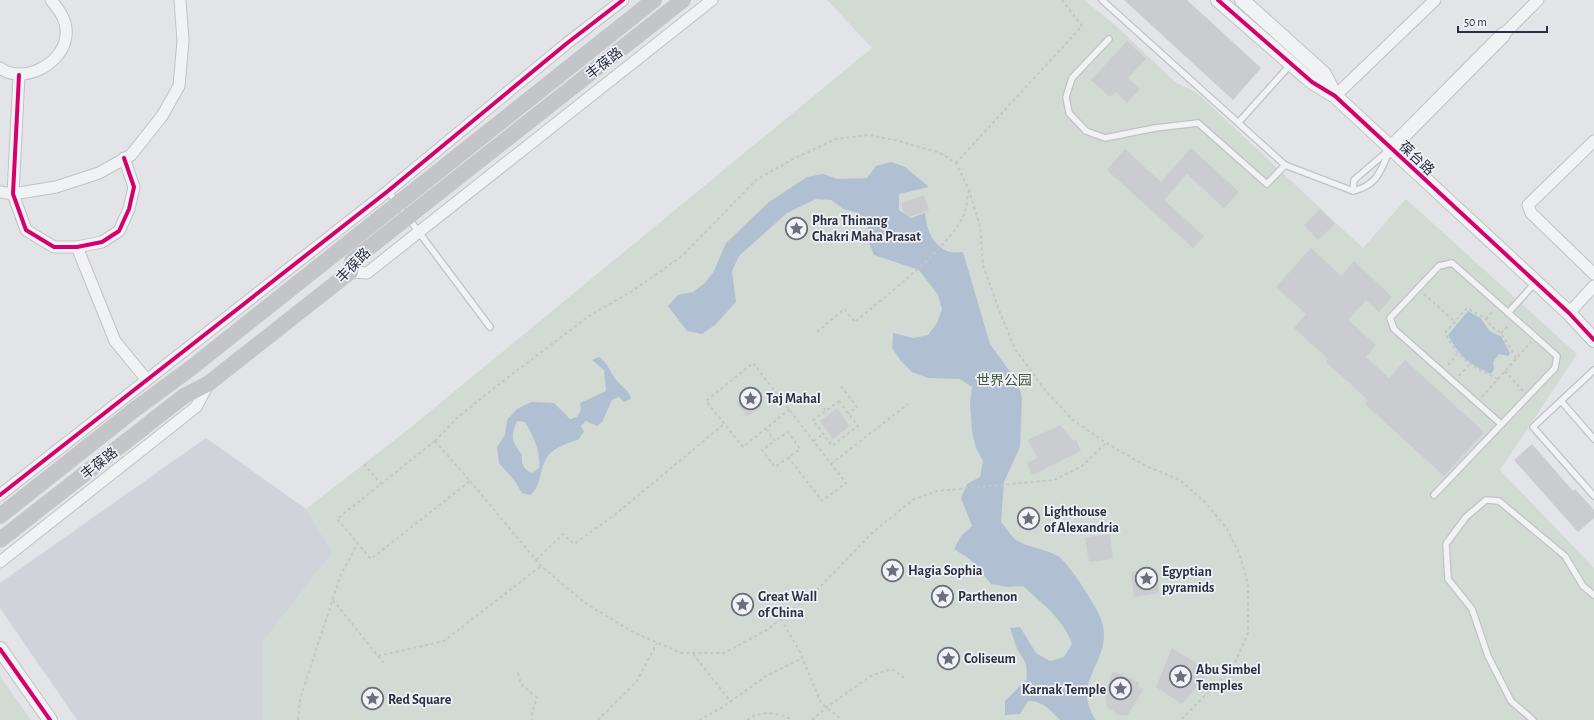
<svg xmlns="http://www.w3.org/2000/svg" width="1594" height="720" font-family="'Alegreya Sans','Noto Sans SC',sans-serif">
<rect width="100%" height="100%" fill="#e2e4e7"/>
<polygon fill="#d0d3da" points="206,438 306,509 333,552 263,642 263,720 77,720 0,608 0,583"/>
<g fill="#d2dbd3">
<polygon points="827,0 1084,0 1114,24 1175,82 1197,93 1363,248 1406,199 1577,354 1500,470 1594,568 1594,720 263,720 263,642 333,552 306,509 405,432 872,48"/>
<polygon points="0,676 31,720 0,720"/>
</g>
<g fill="#b1bfd2" fill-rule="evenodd">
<path d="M 891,162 L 905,167 L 929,187 L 899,194 L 899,210 L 911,218 L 925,213 C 927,229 931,243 947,251 C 951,253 958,252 963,252 L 990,344 L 1018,383 L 1022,398 L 1020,447 L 1004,482 L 1001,522 C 1006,527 1010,535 1015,539 C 1025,547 1046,549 1058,556 C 1068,562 1097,607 1101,619 C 1116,660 1068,680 1096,720 L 1060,720 C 1050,710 1042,700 1028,701 L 1020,714 L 1005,715 L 1005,701 L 1027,679 L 1026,664 L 1017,649 L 1010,628 L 1020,627 L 1036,653 L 1050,661 L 1064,657 L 1072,644 C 1063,618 1042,604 1023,586 L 1007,587 L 991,584 L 971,560 L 954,549 L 961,536 L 972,526 L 961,498 L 967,484 L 980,477 L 983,461 L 976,448 L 972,432 L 970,402 L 972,387 L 960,379 L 928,378 L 912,372 L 901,361 L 892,348 L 893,333 L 913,338 L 928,335 L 937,323 L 942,309 L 938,295 L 919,270 L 874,255 L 868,240 L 868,226 L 859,213 L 843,209 L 831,200 L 816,199 L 787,213 L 739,256 L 732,271 L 736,302 L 715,325 L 702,334 L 687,331 L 668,306 L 678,295 L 693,292 L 705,283 L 714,271 L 726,243 L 769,202 L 807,177 L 823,174 L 838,179 L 867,178 L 876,166 Z"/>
<path d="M 1468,311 C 1472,314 1479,316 1482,320 C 1489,330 1488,332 1501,336 L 1510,353 L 1508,356 L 1499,354 L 1493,362 L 1494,369 L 1491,374 C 1469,364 1460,357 1448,335 Z"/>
<path d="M 599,357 C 609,363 610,374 618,382 C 624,389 629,390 631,399 L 624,402 L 619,397 L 612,400 L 602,422 L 597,426 L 586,421 L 581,426 L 584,432 L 578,440 C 567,443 550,449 545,461 C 539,473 541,487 530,495 L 522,493 L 514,480 L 499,463 L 497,447 L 505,435 L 507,420 L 517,409 L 531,402 L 554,403 L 570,419 L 577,417 L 581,410 L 580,403 L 606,391 L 604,370 L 592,360 ZM 517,421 L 525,422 C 533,435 541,452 539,468 L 532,473 C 524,469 521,465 522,455 C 512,441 510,438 517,421 Z"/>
</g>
<g fill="#cbcccf">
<polygon points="1124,0 1187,0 1261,68 1233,100"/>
<polygon points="1127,41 1146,59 1128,78 1140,89 1127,103 1116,92 1110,97 1091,80"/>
<polygon points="1191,148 1239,192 1224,208 1187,174 1164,200 1204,236 1193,248 1107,170 1125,149 1161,182"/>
<polygon points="924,195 929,210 909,217 905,214 902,209 902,203"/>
<polygon points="1320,209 1335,224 1318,240 1304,225"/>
<polygon points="1311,248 1341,276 1354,261 1392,297 1379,312 1366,300 1348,320 1376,345 1366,357 1389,378 1405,360 1484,432 1444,476 1365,404 1368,400 1326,362 1328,359 1294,328 1306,314 1276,287"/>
<polygon points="751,393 761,407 747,417 737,403"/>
<polygon points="837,408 850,426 833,439 820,421"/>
<polygon points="1060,425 1074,441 1076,440 1081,451 1032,475 1027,463 1037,458 1028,440"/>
<polygon points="1532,444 1573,491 1575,489 1594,510 1594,518 1578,532 1514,460"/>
<polygon points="1110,534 1113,559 1089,562 1085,538"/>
<polygon points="1155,568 1159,593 1134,597 1131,572"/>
<polygon points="1172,648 1210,671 1182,704 1156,687"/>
<polygon points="1113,671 1139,682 1138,687 1144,689 1127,716 1119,715 1107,707 1105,694"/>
</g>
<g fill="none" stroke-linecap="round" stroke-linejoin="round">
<defs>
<g id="service">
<polyline points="1102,0 1285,165"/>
<path d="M 1109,39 L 1072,78 L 1066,97 L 1069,113 L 1086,131 L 1105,138 L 1155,128 L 1198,123 L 1267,184 L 1285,165 L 1353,191 C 1378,185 1381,170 1390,149"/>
<polyline points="1238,123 1291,64"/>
<polyline points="388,191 490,327"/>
<polyline points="1353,191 1354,180 1389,150"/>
<polyline points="1508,313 1535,283"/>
<polyline points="1594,370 1533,427 1594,496"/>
<polyline points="1561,401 1594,439"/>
<polyline points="1434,495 1555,368 1557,356 1452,263 1439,266 1390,318 1394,329 1501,424"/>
<polyline points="1533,720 1511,701 1488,656 1472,609 1448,579 1446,544 1466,517 1486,500 1499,501 1565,556 1583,586 1594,595"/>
</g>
<g id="minor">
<polyline points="1503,35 1538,0"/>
<path d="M 0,68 C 23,85 63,64 66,36 C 68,21 59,10 51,0"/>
<polyline points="19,75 13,194 26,230 54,247 77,247 102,242 119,231 129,209 134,187 124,158"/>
<polyline points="1335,96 1435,0"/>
<polyline points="1594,141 1528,205 1531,213 1594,274"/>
<polyline points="0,192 13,194 56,187 99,173 131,155 162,116 179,86 183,41 180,0"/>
<polyline points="77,247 115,341 146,379"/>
<polyline points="350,272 367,273 712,0"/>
<polyline points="1569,313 1594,286"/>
<polyline points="0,495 388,191 566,44 623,0"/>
<polyline points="0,562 196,407 209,383"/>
</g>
<g id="tertiary">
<polyline points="1218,0 1312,82 1335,96 1569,313 1594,340"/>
<polyline points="1242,0 1324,74 1335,95"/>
<polyline points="1390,149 1503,35"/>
<polyline points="0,649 50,720"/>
</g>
</defs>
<use href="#service" stroke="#c0c2c5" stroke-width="8"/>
<use href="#minor" stroke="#c0c2c5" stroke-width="13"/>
<use href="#tertiary" stroke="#c0c2c5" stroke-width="16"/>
<g stroke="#c4c5ca" stroke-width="2" stroke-dasharray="3 3" stroke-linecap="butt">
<polyline points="956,163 1082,26 1062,0"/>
<polyline points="1424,294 1455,322"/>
<polyline points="1486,319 1493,311"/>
<path d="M 817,332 L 844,309 L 855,322 C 884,297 950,248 964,214 C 967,207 967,198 969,190"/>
<polyline points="1501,333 1509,325"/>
<polyline points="1448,365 1457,354"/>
<polyline points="1505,371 1523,391"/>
<polyline points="1459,376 1469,365"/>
<path d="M 1498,379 C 1470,365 1460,361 1445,333 L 1467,308 L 1486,319 L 1492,327 L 1501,333 L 1516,358"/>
<polyline points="841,386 857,407 848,414"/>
<polyline points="1482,397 1531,342"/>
<polygon points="839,401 858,426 832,446 813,420"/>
<polyline points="820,403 826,411"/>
<polyline points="766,429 775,441 762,450 775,467 800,449 788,432 775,441"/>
<polyline points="435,441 457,418 494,388 589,316 631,292 682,256 756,180 795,158 836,139 869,135 899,141 940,153 956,163 969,190 980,226 983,265 999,310 1015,349 1045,390 1072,419 1106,443 1146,466 1180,480 1206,503 1227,529 1239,553 1248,584 1248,633 1233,667 1181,720"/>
<polygon points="435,441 470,481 371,559 337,519"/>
<polyline points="814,441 823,434"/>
<polyline points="788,457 822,501 846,483 753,363 706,401 743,447 790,409"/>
<polyline points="364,464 381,484"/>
<polyline points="831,464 908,404"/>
<polyline points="470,481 541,566 585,603 633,632 681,653 724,653 767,630 816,591 872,533 914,499 937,491 1054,480 1082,466 1106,443"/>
<polyline points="536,560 563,534 574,544 617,513 724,424"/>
<polyline points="333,600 378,656 444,641 541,566"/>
<polyline points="781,619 799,650 821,703 842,720"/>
<polyline points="693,654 731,702"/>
<polyline points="378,656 386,665"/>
<polyline points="518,673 521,684 537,698 532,713 532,720"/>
<polyline points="298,720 300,699 341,574 358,543"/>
<polyline points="598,720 637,681 657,643"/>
<polyline points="699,720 723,707 766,676 803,658"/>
<path d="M 747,720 C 762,710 777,712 792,720"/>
<polyline points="812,720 827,707 872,675 892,669 907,680"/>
</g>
<use href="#service" stroke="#f1f2f4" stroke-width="5.5"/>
<use href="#minor" stroke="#f1f2f4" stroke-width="11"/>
<use href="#tertiary" stroke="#f1f2f4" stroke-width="14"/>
<g stroke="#c3c5c9" stroke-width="16">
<polyline points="0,516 134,410 191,368 654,0"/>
<polyline points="0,540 184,396 209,383 350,272 352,261 683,0"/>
</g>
<defs>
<g id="cycleway">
<polyline points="1218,0 1312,82 1335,96 1569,313 1594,340"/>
<polyline points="19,75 13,194 26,230 54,247 77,247 102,242 119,231 129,209 134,187 124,158"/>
<polyline points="0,495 388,191 566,44 623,0"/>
<polyline points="0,649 50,720"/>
</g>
</defs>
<use href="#cycleway" stroke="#f0f2f7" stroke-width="6"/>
<use href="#cycleway" stroke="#d6006c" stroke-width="4"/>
</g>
<defs>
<symbol id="sight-ring" viewBox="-11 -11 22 22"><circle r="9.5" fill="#f0f2f7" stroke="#6a6f7b" stroke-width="1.5"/><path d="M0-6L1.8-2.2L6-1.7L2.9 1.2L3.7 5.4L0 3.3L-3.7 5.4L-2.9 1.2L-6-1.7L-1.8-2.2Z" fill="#6a6f7b"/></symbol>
</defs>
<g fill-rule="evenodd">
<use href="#sight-ring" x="784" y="216" width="25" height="25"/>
<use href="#sight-ring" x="738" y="386" width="25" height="25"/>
<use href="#sight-ring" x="1016" y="506" width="25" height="25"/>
<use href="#sight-ring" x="880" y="558" width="25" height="25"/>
<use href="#sight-ring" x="1134" y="566" width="25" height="25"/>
<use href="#sight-ring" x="930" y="584" width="25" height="25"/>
<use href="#sight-ring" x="730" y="592" width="25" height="25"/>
<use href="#sight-ring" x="936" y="646" width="25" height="25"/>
<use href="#sight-ring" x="1168" y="664" width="25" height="25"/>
<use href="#sight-ring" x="1108" y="676" width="25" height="25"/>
<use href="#sight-ring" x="360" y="686" width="25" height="25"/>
</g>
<g text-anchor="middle" stroke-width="3.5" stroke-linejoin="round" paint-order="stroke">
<g font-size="14" fill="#293041" stroke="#f0f2f7">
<text transform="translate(604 63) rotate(-38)" y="5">丰葆路</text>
<text transform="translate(1417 158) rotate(43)" y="5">葆台路</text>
<text transform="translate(353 265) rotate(-46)" y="5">丰葆路</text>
<text transform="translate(99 463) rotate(-38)" y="5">丰葆路</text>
</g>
<g font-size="14" font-weight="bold" fill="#293041" stroke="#f0f2f7" text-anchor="start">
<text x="812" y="225">Phra Thinang<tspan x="812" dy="16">Chakri Maha Prasat</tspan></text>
<text x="766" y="403">Taj Mahal</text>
<text x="1044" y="516">Lighthouse<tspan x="1044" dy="16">of Alexandria</tspan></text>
<text x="908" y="575">Hagia Sophia</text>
<text x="1162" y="576">Egyptian<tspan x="1162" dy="16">pyramids</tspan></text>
<text x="758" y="601">Great Wall<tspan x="758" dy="16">of China</tspan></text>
<text x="958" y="601">Parthenon</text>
<text x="964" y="663">Coliseum</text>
<text x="1196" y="674">Abu Simbel<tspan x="1196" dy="16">Temples</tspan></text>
<text x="1106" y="694" text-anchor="end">Karnak Temple</text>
<text x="388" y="704">Red Square</text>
</g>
<g font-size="14" fill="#3b5c36" stroke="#f0f2f7">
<text x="1004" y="385">世界公园</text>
</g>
</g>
<path d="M1458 26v6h89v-6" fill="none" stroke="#293041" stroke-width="2"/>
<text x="1464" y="26" font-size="12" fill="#293041" stroke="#f0f2f7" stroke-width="3" paint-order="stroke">50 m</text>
</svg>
